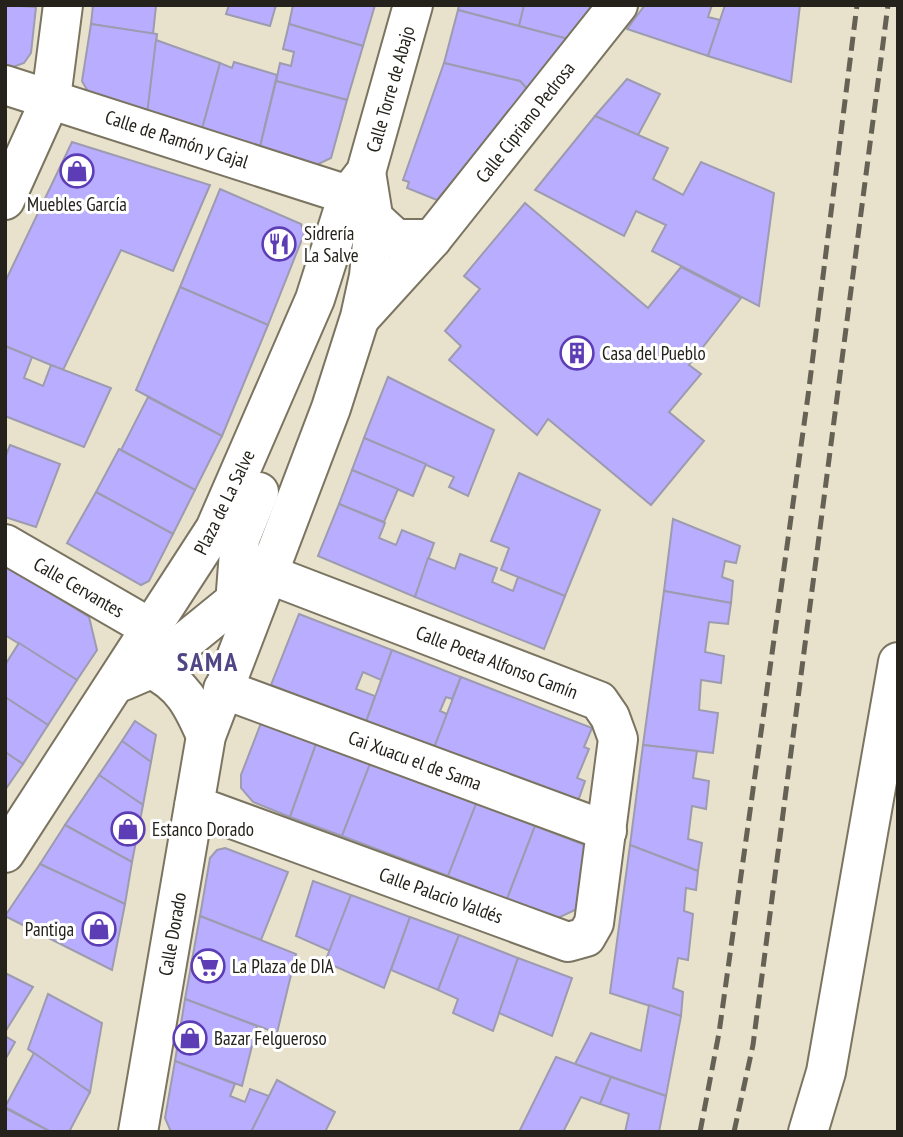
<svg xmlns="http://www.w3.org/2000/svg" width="903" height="1137" font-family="'PT Sans Narrow',sans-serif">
<rect width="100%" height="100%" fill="#e8e1cc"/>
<g fill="#b8adff" stroke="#9d9baf" stroke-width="2">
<polygon points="5,5 36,7 31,53 24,63 13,67 5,64"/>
<polygon points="93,5 167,5 156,6 153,34 91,24"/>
<polygon points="229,5 276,5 270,26 226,14"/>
<polygon points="293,5 375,5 363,46 289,24"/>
<polygon points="459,5 525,5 519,26 458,10"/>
<polygon points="524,5 594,5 568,39 519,26"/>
<polygon points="645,5 712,5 708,17 720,20 708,56 627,29"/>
<polygon points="725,5 800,5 791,82 708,56"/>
<polygon points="458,10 568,39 529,91 520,81 444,63"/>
<polygon points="91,24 157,34 147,115 91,97 82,81"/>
<polygon points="289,24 363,46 347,100 276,81 280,63 291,66 294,52 283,49"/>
<polygon points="156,40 220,63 201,133 147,115"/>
<polygon points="234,62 277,75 259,151 201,133 220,63 232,68"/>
<polygon points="444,63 520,81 529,91 437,200 407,188 409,182 403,180"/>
<polygon points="627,79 660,94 638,135 595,116"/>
<polygon points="276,81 347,100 331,158 312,167 259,151"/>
<polygon points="595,116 668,148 653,179 683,195 701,162 774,193 759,306 652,251 666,225 636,211 624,236 535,190"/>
<polygon points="72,142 210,185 173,271 121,250 63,370 5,346 5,282"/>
<polygon points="220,189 301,224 304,234 268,325 180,287"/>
<polygon points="525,203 648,308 681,267 741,298 689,365 701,374 669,412 704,441 651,505 548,419 537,435 449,360 461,346 445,331 480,289 464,276"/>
<polygon points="180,287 268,325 222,436 136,390"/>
<polygon points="5,346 32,357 24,378 43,386 51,365 111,388 84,447 5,416"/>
<polygon points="388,377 494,430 468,496 449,487 454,477 364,438"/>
<polygon points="148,397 222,436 195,490 121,450"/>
<polygon points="364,438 426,464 413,496 352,470"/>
<polygon points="10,445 60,464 36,527 5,517 5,458"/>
<polygon points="119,449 195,490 173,534 96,492"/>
<polygon points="352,470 398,489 384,522 339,504"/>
<polygon points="519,473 600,510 565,596 501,570 509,548 491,541"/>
<polygon points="96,492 173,534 149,581 141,585 67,543"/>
<polygon points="339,504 385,523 379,538 396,545 402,530 434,543 415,597 318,556"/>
<polygon points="673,519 740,546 736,563 725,561 722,577 733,581 731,603 664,591"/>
<polygon points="460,554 497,568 492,582 513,591 518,577 565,596 544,649 415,597 428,558 455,569"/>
<polygon points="5,565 89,617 97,650 77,680 5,635"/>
<polygon points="664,591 731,603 728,624 709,622 705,652 724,656 721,683 701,680 699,710 718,713 713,753 643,745"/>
<polygon points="299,614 392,650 381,680 363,672 356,689 375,696 366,722 271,685"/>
<polygon points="19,643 77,680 48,725 5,697 5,665"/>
<polygon points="392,650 461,677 452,699 446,697 440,711 447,714 434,748 366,722"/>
<polygon points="461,677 592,728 584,747 589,749 577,778 585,781 577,804 434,748"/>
<polygon points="5,697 48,725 23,764 5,752"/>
<polygon points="135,721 156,735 151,762 122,741"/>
<polygon points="261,723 316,744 290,817 253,802 241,788 241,775"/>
<polygon points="122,741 151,762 143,805 99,775"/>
<polygon points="316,744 370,764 342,836 290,817"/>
<polygon points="643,745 697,751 693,778 709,781 706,809 692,806 688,839 702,843 698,871 630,845"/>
<polygon points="5,752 23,764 5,790"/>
<polygon points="370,764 476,804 448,876 342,836"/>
<polygon points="99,775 143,805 132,862 65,825"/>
<polygon points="476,804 535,826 507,899 448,876"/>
<polygon points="65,825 132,862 125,904 40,864"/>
<polygon points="535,826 585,845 577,909 558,918 507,899"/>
<polygon points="630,845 698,871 696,890 686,888 684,911 693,914 688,960 678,958 673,988 683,992 681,1016 610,993"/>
<polygon points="225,848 288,872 261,940 200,916 210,858 217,850"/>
<polygon points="40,864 125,904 112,970 5,916"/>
<polygon points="313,881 351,895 330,951 296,936"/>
<polygon points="351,895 410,917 384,988 325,962"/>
<polygon points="200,916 296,954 277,1033 185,999"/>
<polygon points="410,917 459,935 438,990 391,970"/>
<polygon points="459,935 518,958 493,1031 453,1013 458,999 438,990"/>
<polygon points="518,958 572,978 552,1036 499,1013"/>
<polygon points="5,973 33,987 5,1032"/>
<polygon points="48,994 102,1023 90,1092 28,1049"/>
<polygon points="185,999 257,1026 242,1086 175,1061"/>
<polygon points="649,1005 681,1016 666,1096 575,1064 591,1033 641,1051"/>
<polygon points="5,1036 15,1042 5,1060"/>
<polygon points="34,1053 90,1092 69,1132 51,1132 5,1107"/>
<polygon points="556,1057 611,1077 600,1104 581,1097 563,1132 519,1132"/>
<polygon points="175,1061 235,1084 230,1096 245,1102 250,1089 269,1096 251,1132 171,1132 165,1118"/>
<polygon points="611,1077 666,1096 659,1132 625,1132 629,1114 600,1104"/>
<polygon points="277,1080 335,1112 325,1132 251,1132"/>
<polygon points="5,1108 51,1132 5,1132"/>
</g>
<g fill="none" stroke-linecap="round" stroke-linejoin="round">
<defs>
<g id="minor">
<polyline points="5,85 348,195 396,239 432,239"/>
<polyline points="5,200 51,98 63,5"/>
<polyline points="362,316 432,239 618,5"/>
<polyline points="5,544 152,629"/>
<polyline points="234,617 240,539 259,492"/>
<path d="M 151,669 C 182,683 193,706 206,736"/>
<polyline points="123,681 151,669 268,574 331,408 360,317 369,276 374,222 366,172"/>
<polyline points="223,689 607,831"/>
<polyline points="5,853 215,529 315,299 348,195 366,172 413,5"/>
<polyline points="138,1132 206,736 268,574 599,701 610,717 618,739 594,923 586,937 568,942 194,805"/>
<polyline points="808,1132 826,1072 898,662"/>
</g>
</defs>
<use href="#minor" stroke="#7a7461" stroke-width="42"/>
<use href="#minor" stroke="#fff" stroke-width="38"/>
<g stroke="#656255" stroke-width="5" stroke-dasharray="14 7" stroke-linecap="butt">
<polyline points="700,1132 719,1033 808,396 857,5"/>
<polyline points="734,1132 753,1045 888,5"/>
</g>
</g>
<defs>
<symbol id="shop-ring" viewBox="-11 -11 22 22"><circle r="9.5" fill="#fff" stroke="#5d3db5" stroke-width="1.5"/><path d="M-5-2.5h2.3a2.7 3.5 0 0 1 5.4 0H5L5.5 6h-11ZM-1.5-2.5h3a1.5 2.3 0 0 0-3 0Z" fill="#5d3db5"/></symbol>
<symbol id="restaurant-ring" viewBox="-11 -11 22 22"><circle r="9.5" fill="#fff" stroke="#5d3db5" stroke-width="1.5"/><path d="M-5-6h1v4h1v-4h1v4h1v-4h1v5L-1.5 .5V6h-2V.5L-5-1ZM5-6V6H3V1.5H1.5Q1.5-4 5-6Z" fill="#5d3db5"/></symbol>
<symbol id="building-ring" viewBox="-11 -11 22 22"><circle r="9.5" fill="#fff" stroke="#5d3db5" stroke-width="1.5"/><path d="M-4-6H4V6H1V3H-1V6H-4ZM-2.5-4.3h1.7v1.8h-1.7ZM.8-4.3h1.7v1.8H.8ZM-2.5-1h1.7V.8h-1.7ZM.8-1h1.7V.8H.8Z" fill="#5d3db5"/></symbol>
<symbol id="supermarket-ring" viewBox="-11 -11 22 22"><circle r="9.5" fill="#fff" stroke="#5d3db5" stroke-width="1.5"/><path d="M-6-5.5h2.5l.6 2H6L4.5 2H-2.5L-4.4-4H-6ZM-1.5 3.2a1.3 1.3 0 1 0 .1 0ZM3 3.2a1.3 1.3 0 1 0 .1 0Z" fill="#5d3db5"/></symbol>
</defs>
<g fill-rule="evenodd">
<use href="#shop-ring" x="58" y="152" width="38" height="38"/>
<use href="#restaurant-ring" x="260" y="225" width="38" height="38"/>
<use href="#building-ring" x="558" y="334" width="38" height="38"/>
<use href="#shop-ring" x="109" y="810" width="38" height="38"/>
<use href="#shop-ring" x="80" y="910" width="38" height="38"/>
<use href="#supermarket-ring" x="189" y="947" width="38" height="38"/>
<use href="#shop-ring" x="171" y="1019" width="38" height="38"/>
</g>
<g text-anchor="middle" stroke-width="6" stroke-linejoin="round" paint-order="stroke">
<g font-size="19" fill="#24221a" stroke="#fff">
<text transform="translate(390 89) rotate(-74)" y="7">Calle Torre de Abajo</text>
<text transform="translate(525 122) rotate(-52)" y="7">Calle Cipriano Pedrosa</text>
<text transform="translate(177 139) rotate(18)" y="7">Calle de Ramón y Cajal</text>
<text transform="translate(224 502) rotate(-64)" y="7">Plaza de La Salve</text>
<text transform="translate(79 587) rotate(30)" y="7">Calle Cervantes</text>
<text transform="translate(497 662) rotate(21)" y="7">Calle Poeta Alfonso Camín</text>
<text transform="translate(415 760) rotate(20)" y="7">Cai Xuacu el de Sama</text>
<text transform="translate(441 895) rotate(20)" y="7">Calle Palacio Valdés</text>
<text transform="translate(172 934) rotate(-80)" y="7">Calle Dorado</text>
</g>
<g font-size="19" fill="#24221a" stroke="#fff" text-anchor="start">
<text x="77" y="211" text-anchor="middle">Muebles García</text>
<text x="304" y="240">Sidrería<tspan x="304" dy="22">La Salve</tspan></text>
<text x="602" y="360">Casa del Pueblo</text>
<text x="152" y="836">Estanco Dorado</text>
<text x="74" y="936" text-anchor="end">Pantiga</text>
<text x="232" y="973">La Plaza de DIA</text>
<text x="214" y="1045">Bazar Felgueroso</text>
</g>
<g font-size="26" font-weight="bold" letter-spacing="2" fill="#514684" stroke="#fff">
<text x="208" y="671">SAMA</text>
</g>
</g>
<rect width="903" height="1137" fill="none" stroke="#24221a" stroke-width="14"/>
</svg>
